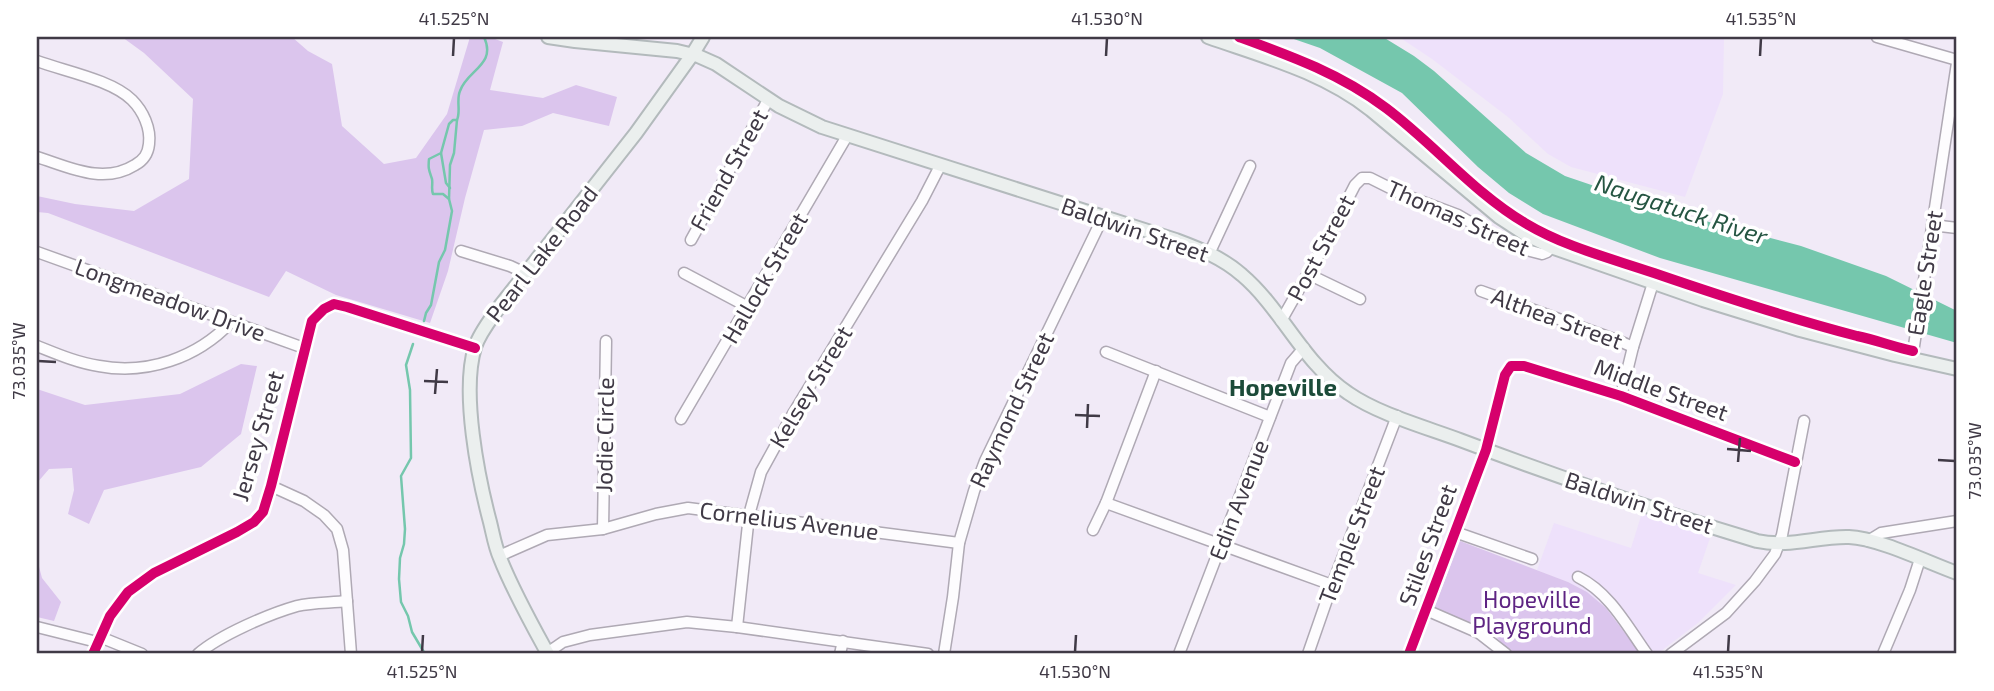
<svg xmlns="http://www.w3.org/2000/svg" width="1994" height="691" font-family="'Exo 2',sans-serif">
<rect width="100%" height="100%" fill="#f1eaf7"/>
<g fill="#eee1fb">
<polygon points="1399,37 1724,37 1723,94 1685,197 1571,167 1548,154 1508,117 1432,59"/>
<polygon points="1642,513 1711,535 1698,573 1736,585 1699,622 1657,654 1641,654 1606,608 1587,592 1568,582 1537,570 1554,523 1631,548"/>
</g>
<g fill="#dbc5ed">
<polygon points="122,37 292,37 308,51 332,64 342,126 384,164 416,158 447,114 470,37 490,37 503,42 490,90 543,98 576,85 617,97 609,126 553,113 522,126 484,130 465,198 448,271 430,323 336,295 286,271 269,297 48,213 37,212 37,196 75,204 134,211 189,179 193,99 144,53"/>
<polygon points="241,364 257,366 241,434 201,467 104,490 89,524 68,514 74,490 72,468 49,469 37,483 37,389 85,405 180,394"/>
<polygon points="1460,541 1568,582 1587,592 1606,608 1641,654 1512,654 1496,637 1488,632 1434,608"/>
<polygon points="37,559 42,578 61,602 54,621 37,617"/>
</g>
<polygon fill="#75c7ad" points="1288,37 1383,37 1414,56 1434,71 1526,153 1565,176 1671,212 1801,246 1886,276 1957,311 1957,343 1660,258 1543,214 1509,193 1478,167 1402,93 1320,48"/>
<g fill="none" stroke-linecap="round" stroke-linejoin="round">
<g stroke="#75c7ad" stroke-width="2.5">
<polyline points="441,153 446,183 450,188"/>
<polyline points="449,199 450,165 454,153 457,120"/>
<path d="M 424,321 L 426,313 L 431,305 L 439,262 L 445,250 L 452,211 L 449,199 L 443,194 L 433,194 C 431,189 433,184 432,179 C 429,170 428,169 429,159 L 441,153 L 449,124 L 453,120 L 457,120 C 461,111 456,100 460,91 C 467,70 497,65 484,37"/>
<polyline points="413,344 406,365 410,390 411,458 401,476 405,529 404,544 400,558 399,579 401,602 408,616 412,632 425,654"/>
</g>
<defs>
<g id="minor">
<polyline points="1877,37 1957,60"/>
<path d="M 37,61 C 64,71 112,80 132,100 C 143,111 151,128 149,144 C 148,154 144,160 135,165 C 103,185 69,167 37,157"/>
<polyline points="1932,225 1957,228"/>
<polyline points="691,240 768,100"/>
<polyline points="461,251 510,266 525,273"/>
<polyline points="37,252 304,348"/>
<polyline points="1209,254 1250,166"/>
<polyline points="684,273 748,307"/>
<polyline points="1308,274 1360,299"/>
<polyline points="1481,291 1617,340 1633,347"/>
<polyline points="1281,321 1323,247 1355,185 1362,178 1370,178 1402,194 1458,215 1504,242 1519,248 1542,254 1547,252 1551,247"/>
<path d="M 37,346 C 57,354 78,363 99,366 C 147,375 197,358 231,322"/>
<polyline points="1106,352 1270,417"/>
<polyline points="1912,359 1957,63"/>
<polyline points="1621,396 1633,347 1653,283"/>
<polyline points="681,419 847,136"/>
<polyline points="271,486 304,501 324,515 337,529 343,550 351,654"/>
<polyline points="1106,503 1332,585"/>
<polyline points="603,529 606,341"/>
<polyline points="1093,530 1106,503 1156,371"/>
<polyline points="1455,532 1532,559"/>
<polyline points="1868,541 1881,533 1957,521"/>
<polyline points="499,556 547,535 603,529 656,514 688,508 959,543"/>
<path d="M 1578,577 C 1610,593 1627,626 1647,654"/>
<polyline points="1426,610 1479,633 1506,654"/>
<polyline points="37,627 97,642"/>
<polyline points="737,627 749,515 761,472 794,412 922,201 940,166"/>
<polyline points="100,637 142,654"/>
<polyline points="547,653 563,642 590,635 687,622 737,627 928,654"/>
<polyline points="93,654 110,616 128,592 154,573 237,532 254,522 263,512 271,486 312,321 324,309 334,304 347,307 475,348"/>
<path d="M 198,654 C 220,635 269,614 297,606 C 313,602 331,603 347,601"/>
<polyline points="840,654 843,641"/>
<polyline points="944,654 953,597 959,543 974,491 985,461 1103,217"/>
<polyline points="1179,654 1291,363 1304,348"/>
<polyline points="1308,654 1332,585 1397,416"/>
<polyline points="1409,654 1486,450 1505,375 1511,366 1524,366 1621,396 1795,462"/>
<polyline points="1671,654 1726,613 1755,581 1775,554 1782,535 1804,421"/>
<polyline points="1883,654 1910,590 1920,559"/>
</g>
<g id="major">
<path d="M 548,37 L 575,41 L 677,51 L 698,56 L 716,64 L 779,106 L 822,127 L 1176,240 C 1200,249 1223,258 1242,275 C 1282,309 1303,363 1348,393 C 1378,414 1425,427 1460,440 C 1558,477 1657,511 1757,541 C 1789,548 1818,536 1849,537 C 1878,538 1929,563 1957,573"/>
<path d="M 1208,37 C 1265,57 1323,72 1371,110 L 1499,217 L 1525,234 L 1551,247 L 1703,300 L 1800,330 L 1895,355 L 1957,369"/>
<path d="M 548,654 C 531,623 513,591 500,558 C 495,547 493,534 490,522 C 478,477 461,392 475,347 C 480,332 491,319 500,306 L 636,133 L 692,55 L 703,37"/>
</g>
</defs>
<use href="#minor" stroke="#afa9b4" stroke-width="13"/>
<use href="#major" stroke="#b3babc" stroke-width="16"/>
<use href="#minor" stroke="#fdfcfe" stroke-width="10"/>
<use href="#major" stroke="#ebefee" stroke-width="12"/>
<defs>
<g id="cycleway">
<path d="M 1239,37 C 1291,56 1341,74 1386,108 C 1434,144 1474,193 1525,223 C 1565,247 1610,258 1654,273 C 1721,296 1788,318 1857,336 C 1876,340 1895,347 1913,351"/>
<polyline points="93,654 110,616 128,592 154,573 237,532 254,522 263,512 271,486 312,321 324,309 334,304 347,307 475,348"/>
<polyline points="1409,654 1486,450 1505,375 1511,366 1524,366 1621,396 1795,462"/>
</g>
</defs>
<use href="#cycleway" stroke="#fff" stroke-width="15"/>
<use href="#cycleway" stroke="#d6006c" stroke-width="10"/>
</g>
<path fill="none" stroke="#403a46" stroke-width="2.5" d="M 453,56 L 454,38M 1106,56 L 1107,38M 1760,56 L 1761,38M 38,361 L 56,362M 424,381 L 448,382M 435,394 L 437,369M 1075,415 L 1100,416M 1087,428 L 1088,404M 1727,449 L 1751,451M 1938,460 L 1955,461M 1738,462 L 1740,438M 422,652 L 423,635M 1075,652 L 1076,635M 1728,652 L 1729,635"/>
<g text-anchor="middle" stroke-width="7" stroke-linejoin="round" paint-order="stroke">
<g font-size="23" fill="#403a46" stroke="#fff">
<text transform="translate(729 170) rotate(-61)" y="8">Friend Street</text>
<text transform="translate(1458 218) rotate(24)" y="8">Thomas Street</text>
<text transform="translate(1135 230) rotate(19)" y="8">Baldwin Street</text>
<text transform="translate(1321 248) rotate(-62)" y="8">Post Street</text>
<text transform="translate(542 254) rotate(-52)" y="8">Pearl Lake Road</text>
<text transform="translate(1925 273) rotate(-81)" y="8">Eagle Street</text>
<text transform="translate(765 278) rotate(-60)" y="8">Hallock Street</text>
<text transform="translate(170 300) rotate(20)" y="8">Longmeadow Drive</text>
<text transform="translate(1557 319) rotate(20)" y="8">Althea Street</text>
<text transform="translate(811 387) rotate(-59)" y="8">Kelsey Street</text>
<text transform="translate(1661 390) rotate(20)" y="8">Middle Street</text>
<text transform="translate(1012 410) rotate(-65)" y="8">Raymond Street</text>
<text transform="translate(605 435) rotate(-89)" y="8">Jodie Circle</text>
<text transform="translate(258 436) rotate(-74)" y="8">Jersey Street</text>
<text transform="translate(1239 500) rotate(-69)" y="8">Edin Avenue</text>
<text transform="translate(1639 503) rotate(18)" y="8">Baldwin Street</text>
<text transform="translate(789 521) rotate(7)" y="8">Cornelius Avenue</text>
<text transform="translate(1352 535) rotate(-69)" y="8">Temple Street</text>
<text transform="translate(1428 545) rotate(-70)" y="8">Stiles Street</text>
</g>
<g font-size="23" fill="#5e2483" stroke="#fff">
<text x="1532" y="608">Hopeville<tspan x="1532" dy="26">Playground</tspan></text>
</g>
<g font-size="24" font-style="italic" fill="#255542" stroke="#fff">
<text transform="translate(1681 210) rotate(18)" y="8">Naugatuck River</text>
</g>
<g font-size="24" font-weight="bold" fill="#1c4b39" stroke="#fff">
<text x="1283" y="396">Hopeville</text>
</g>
</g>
<rect width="1994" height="691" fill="none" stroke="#ffffff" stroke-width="77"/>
<rect x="38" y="38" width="1917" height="614" fill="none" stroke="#403a46" stroke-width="2.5"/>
<g font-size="18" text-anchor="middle" fill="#403a46">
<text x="454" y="25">41.525°N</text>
<text x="1107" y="25">41.530°N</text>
<text x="1761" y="25">41.535°N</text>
<text transform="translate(19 361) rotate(-90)" y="6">73.035°W</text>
<text transform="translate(1975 461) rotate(-90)" y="6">73.035°W</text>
<text x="422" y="678">41.525°N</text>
<text x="1075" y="678">41.530°N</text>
<text x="1728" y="678">41.535°N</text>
</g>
</svg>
